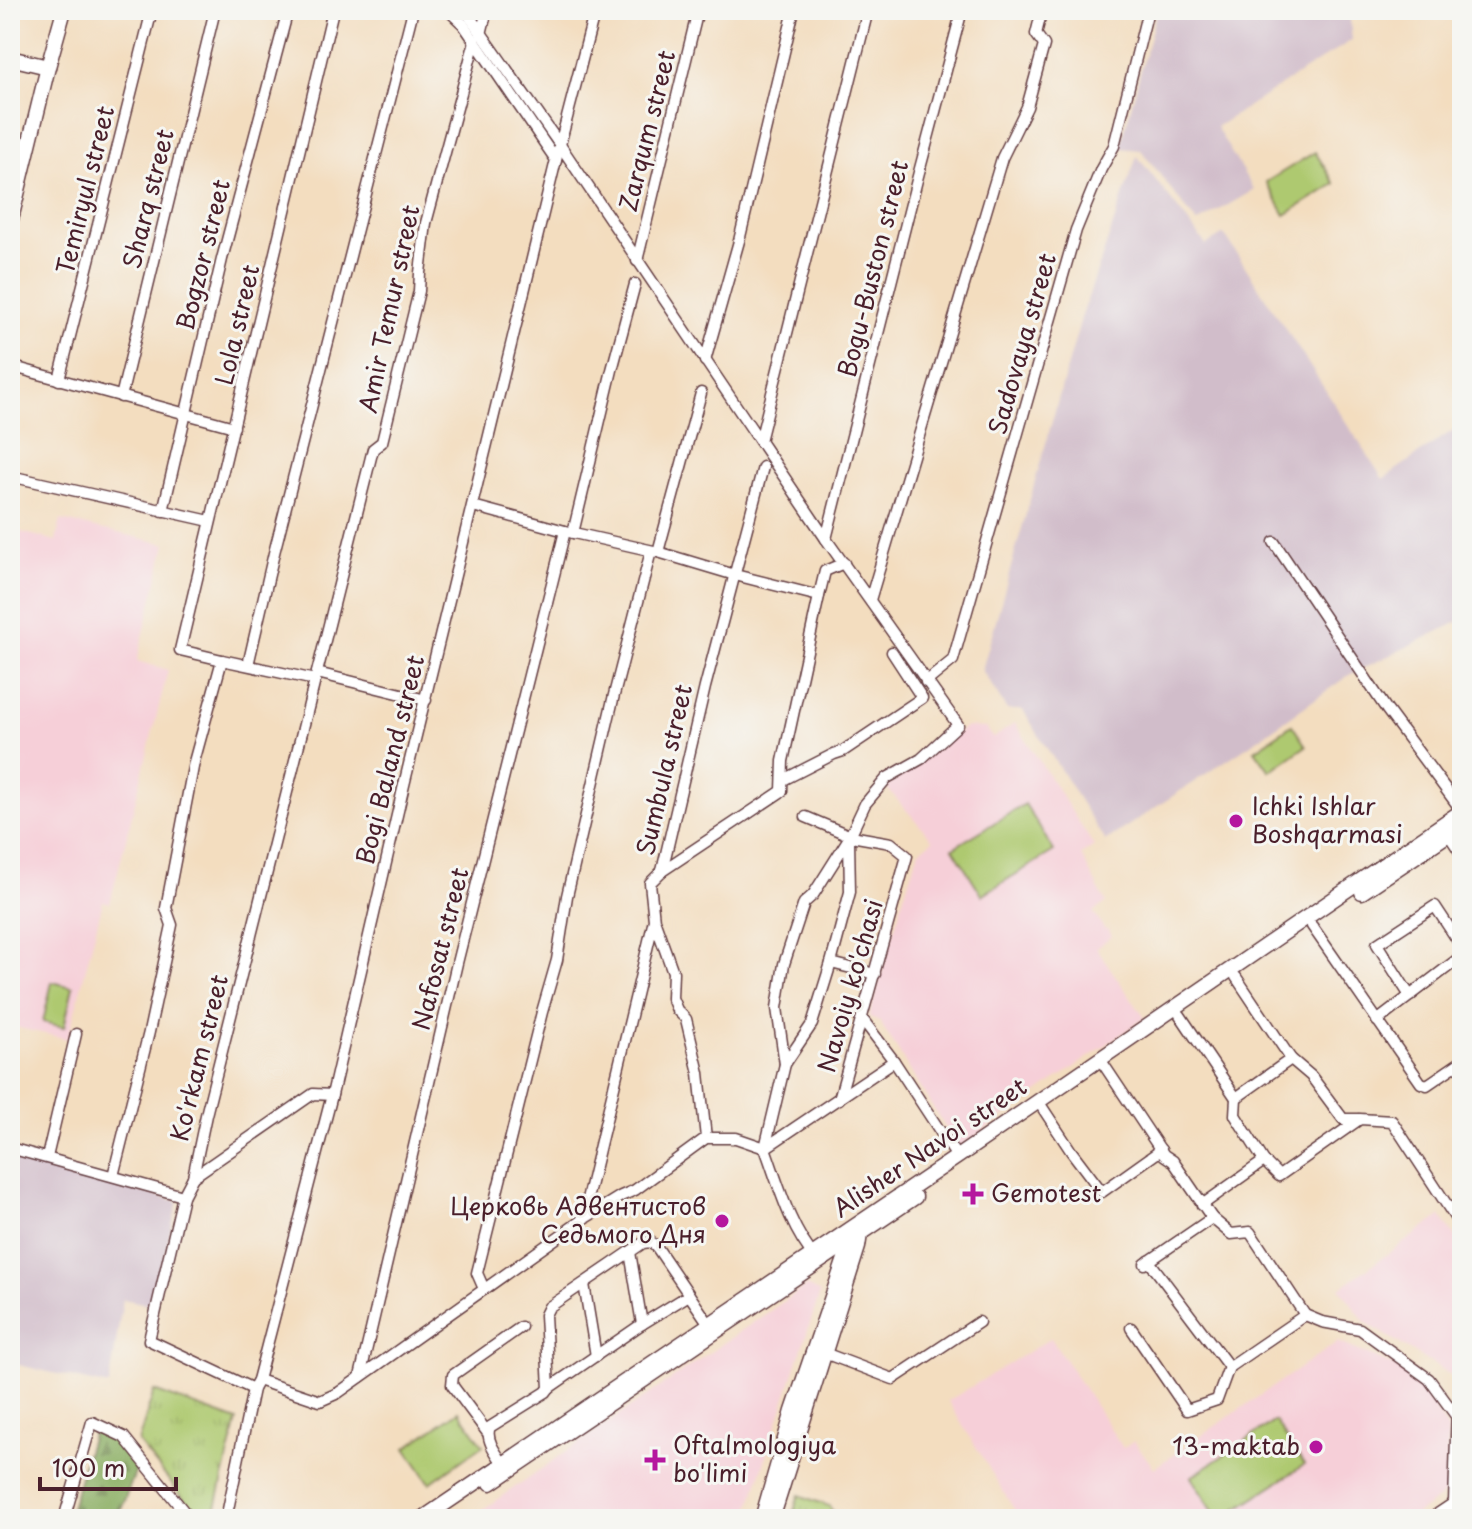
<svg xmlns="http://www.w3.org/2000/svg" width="1472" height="1529" font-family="'Playpen Sans',sans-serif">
<defs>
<pattern id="grass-tufts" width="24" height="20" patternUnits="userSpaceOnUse" patternTransform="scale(2)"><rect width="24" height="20" fill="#aec96f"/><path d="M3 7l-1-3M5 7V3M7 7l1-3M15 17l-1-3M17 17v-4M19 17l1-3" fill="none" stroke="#97ac60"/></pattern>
<pattern id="forest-firs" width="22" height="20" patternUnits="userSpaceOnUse" patternTransform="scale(2)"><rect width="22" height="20" fill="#8aad62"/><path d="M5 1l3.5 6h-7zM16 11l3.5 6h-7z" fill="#738c51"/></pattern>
</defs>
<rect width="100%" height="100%" fill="#f6f6f2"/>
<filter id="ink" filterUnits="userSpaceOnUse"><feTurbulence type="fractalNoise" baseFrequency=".0125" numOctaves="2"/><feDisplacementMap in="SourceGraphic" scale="16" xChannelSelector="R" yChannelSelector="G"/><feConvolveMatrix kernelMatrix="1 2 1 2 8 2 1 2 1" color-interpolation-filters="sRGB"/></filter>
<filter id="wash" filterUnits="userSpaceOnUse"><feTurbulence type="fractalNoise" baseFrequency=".006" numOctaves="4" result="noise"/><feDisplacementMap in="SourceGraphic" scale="32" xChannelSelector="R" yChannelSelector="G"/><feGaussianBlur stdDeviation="1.8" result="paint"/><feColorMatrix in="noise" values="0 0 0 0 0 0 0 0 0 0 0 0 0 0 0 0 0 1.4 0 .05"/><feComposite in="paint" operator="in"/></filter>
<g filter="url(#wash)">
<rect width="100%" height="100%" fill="#f3ddbf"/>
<g fill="#f6cfd8">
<polygon points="61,520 166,544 137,661 168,670 110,903 103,901 68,1039 10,1026 10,529 56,541"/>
<polygon points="1015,723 1094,846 1081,855 1106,903 1093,912 1105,930 1107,929 1112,936 1096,948 1145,1018 958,1148 880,1022 869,1017 906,889 919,851 933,840 886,787 965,727 986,728 993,738"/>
<polygon points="1441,1216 1462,1248 1462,1373 1454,1377 1365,1322 1340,1288"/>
<polygon points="806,1286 820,1293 746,1519 469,1519"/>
<polygon points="1051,1338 1123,1448 1134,1441 1154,1468 1338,1342 1415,1375 1448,1430 1446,1493 1409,1519 1020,1519 948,1401"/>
</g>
<g fill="#d1bdca">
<polygon points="1157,10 1349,10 1352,40 1216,127 1254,190 1197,223 1141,150 1120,148"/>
<polygon points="1137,156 1206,245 1224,234 1383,479 1462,424 1462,620 1349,675 1263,736 1105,841 1023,710 1007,710 982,670 1082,315"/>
<polygon points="10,1157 178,1201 152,1305 123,1299 109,1386 10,1363"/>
</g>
<g fill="url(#grass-tufts)" stroke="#7c744d" stroke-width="2">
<polygon points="154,1391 237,1421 213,1519 200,1519 138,1442"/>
<polygon points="799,1495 829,1506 838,1519 801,1519 794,1511"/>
</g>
<polygon fill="url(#forest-firs)" stroke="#6a6646" stroke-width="2" points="96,1429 121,1442 138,1465 117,1519 68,1519 92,1434"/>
<g fill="#aec96f" stroke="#7c744d" stroke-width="2">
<polygon points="1315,152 1335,184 1285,215 1266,182"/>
<polygon points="1292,725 1306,746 1270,771 1255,750"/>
<polygon points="1025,804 1054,851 982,895 953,848"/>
<polygon points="52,982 73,987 64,1027 43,1022"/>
<polygon points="459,1411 483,1445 430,1483 406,1448"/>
<polygon points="1275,1421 1304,1465 1221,1519 1218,1519 1191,1477"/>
</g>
</g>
<g filter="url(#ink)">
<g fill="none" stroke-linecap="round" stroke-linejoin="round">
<defs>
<g id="street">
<polyline points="448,10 463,24 556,160"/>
<polyline points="465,10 560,145 826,539 958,725 921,759 887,778 865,804 849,838 813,895 804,903 784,964 777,1008 785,1064 765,1148"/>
<polyline points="481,34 487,10"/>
<polyline points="637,261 698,10"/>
<polyline points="705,361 739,241 794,10"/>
<polyline points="10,366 234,427"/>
<polyline points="59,380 152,10"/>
<polyline points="121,397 215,10"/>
<polyline points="760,441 868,10"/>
<polyline points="10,476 210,521"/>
<polyline points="473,506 565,531 658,552 735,575 819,596 825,571 844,563"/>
<polyline points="163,511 222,259 288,10"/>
<polyline points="573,533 612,370 635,284"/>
<polyline points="826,539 918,176 962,10"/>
<polyline points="1274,542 1387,710 1462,811"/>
<polyline points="658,552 701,393"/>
<polyline points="870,600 1002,158 1027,107 1044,45 1036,34 1042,10"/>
<polyline points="222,660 180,650 333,10"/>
<polyline points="248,665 274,553 413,10"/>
<polyline points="317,673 426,700"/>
<polyline points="926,682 953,660 1076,230 1101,169 1114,146 1148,10"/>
<polyline points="783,780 834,754 843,751 922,698 892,652"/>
<polyline points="806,817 851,836 891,843 907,856 839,1099"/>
<polyline points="662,871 782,791 783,761 819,596"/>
<polyline points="655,922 673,972 672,998 677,1010 686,1019 699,1073 706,1138"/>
<polyline points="1312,926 1421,1083 1427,1085 1462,1061"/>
<polyline points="831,963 875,974"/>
<polyline points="1236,977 1291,1059 1311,1076 1343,1119 1358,1119"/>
<polyline points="1410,996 1377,944 1435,906 1462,947"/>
<polyline points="1180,1015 1236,1098 1235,1115 1264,1161 1279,1176 1360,1119 1392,1121 1462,1228"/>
<polyline points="863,1020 894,1061 957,1157"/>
<polyline points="1377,1021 1462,956"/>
<polyline points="1100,1059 1164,1155 1173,1161 1212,1218 1231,1234 1250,1232 1305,1315"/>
<polyline points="785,1064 812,1024 831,963 850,892 849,840"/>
<polyline points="1236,1098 1291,1059"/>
<polyline points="1038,1101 1071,1151 1102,1192 1161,1150"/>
<polyline points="10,1148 183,1196"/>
<polyline points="765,1148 894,1061"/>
<polyline points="47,1157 76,1034"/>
<polyline points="113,1176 149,1032 172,925 166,908 194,762 222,660 315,680"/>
<polyline points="193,1177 313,1094 332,1095"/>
<polyline points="1202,1205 1264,1161"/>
<polyline points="582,1220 654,920 650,883 662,871 705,687 763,467"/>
<polyline points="630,1252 642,1324"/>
<polyline points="1149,1261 1229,1367"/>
<polyline points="1145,1264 1212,1218"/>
<polyline points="584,1284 596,1356"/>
<polyline points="484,1289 477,1273 542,1012 557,960 567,896 614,695 651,551"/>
<polyline points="1305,1315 1322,1322 1360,1329 1429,1379 1462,1424"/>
<polyline points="1131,1328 1187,1410 1217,1400 1229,1367"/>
<polyline points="819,1351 893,1379 979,1322"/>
<polyline points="1229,1367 1305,1315"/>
<polyline points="360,1377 457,963 565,531"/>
<path d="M 258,1380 L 320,1401 L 338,1393 L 582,1220 L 621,1196 L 635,1190 L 706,1138 L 736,1138 L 765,1148 C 778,1183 790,1229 815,1257"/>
<polyline points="549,1388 642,1324 689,1295"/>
<polyline points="253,1389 149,1340 183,1196 193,1177 206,1115 373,449 382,442 419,291 420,273 426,223 475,41"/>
<polyline points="487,1432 452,1385 453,1375 521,1327"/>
<path d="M 507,1469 C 499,1457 484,1440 490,1427 L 546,1392 L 549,1388 L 545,1315 L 549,1307 L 643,1243 L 651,1242 L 656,1246 L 711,1327"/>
<polyline points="64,1519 92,1422 124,1437 190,1519"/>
<polyline points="226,1519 253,1389 258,1380 332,1095 404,785 556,160 595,10"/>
<polyline points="1430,1519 1454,1503 1457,1405 1462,1402"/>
</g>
<g id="secondary">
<polyline points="10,58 48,67"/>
<polyline points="10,223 48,67 64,10"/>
<polyline points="1450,833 1462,851"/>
<polyline points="1362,892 1462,825"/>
<polyline points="491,1483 915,1197"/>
<polyline points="764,1512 793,1411 847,1253"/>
<polyline points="422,1519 957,1157 1462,811"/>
<polyline points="772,1519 858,1247 860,1234 859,1229"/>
</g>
</defs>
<use href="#street" stroke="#633c41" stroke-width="13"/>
<use href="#secondary" stroke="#633c41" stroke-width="17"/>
<use href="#street" stroke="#fff" stroke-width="10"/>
<use href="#secondary" stroke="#fff" stroke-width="14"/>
</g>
</g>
<g fill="#b5179e" stroke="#f6f6f2" stroke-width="3">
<circle cx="1236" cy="821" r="8"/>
<path d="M969 1182h8v8h8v8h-8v8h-8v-8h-8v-8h8z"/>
<circle cx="722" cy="1221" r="8"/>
<circle cx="1316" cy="1447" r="8"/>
<path d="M651 1448h8v8h8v8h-8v8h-8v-8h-8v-8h8z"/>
</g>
<g text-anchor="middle" stroke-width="6" stroke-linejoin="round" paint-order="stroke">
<g font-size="24" fill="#4a1f2b" stroke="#f6f6f2">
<text transform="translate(648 131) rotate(-76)" y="8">Zarqum street</text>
<text transform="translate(86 190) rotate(-76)" y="8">Temiryul street</text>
<text transform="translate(149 199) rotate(-76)" y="8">Sharq street</text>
<text transform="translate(204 255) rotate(-76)" y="8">Bogzor street</text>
<text transform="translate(874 269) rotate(-76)" y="8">Bogu-Buston street</text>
<text transform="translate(390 309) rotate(-78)" y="8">Amir Temur street</text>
<text transform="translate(238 325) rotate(-77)" y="8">Lola street</text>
<text transform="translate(1023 344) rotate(-74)" y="8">Sadovaya street</text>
<text transform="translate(391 760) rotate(-76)" y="8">Bogi Baland street</text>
<text transform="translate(665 770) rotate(-77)" y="8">Sumbula street</text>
<text transform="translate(441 949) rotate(-76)" y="8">Nafosat street</text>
<text transform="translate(851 986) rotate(-74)" y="8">Navoiy ko'chasi</text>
<text transform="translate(200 1058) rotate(-76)" y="8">Ko'rkam street</text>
<text transform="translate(930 1148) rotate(-34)" y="8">Alisher Navoi street</text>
</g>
<g font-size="24" fill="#4a1f2b" stroke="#f6f6f2" text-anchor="start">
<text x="1252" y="815">Ichki Ishlar<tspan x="1252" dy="28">Boshqarmasi</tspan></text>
<text x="991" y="1202">Gemotest</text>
<text x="706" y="1215" text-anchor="end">Церковь Адвентистов<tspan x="706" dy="28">Седьмого Дня</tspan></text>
<text x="673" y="1454">Oftalmologiya<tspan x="673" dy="28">bo'limi</tspan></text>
<text x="1300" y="1455" text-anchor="end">13-maktab</text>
</g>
</g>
<rect width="1472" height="1529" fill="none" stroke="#f6f6f2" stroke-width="40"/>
<path d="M40 1477v12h136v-12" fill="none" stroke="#4a1f2b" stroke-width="4"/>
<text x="52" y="1477" font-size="24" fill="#4a1f2b" stroke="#f6f6f2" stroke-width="6" paint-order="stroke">100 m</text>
</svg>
